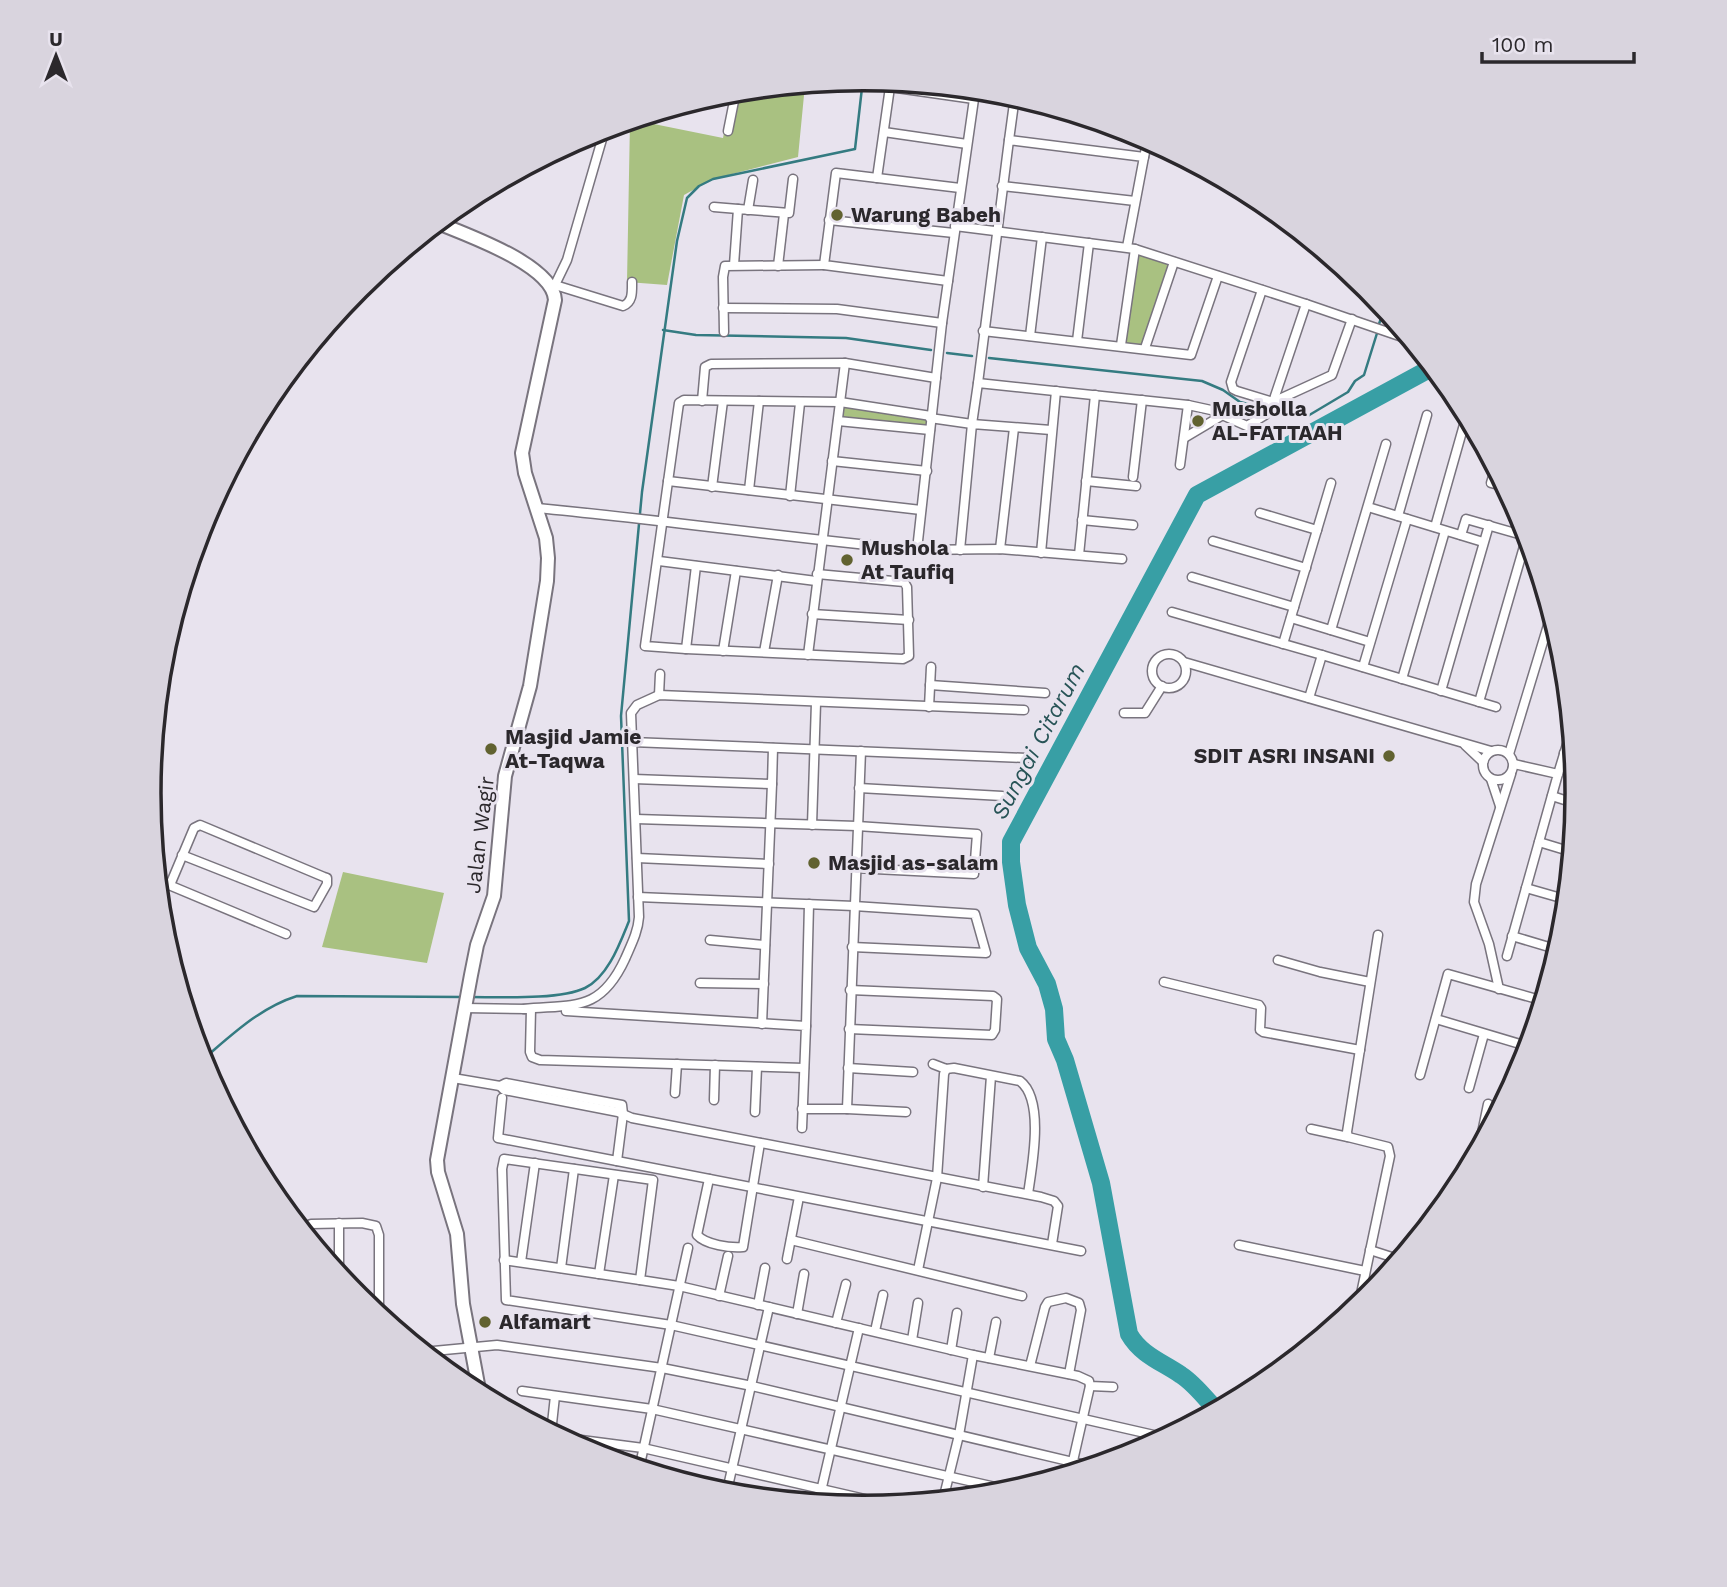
<svg xmlns="http://www.w3.org/2000/svg" width="1727" height="1587" font-family="'Work Sans',sans-serif">
<rect width="100%" height="100%" fill="#e8e3ee"/>
<g fill="#a9c181">
<polygon points="805,85 798,157 713,179 684,195 667,285 627,282 630,121 634,120 723,138 732,92"/>
<polygon points="1135,249 1174,262 1145,348 1121,345"/>
<polygon points="840,402 931,416 930,430 838,421"/>
<polygon points="343,872 444,893 427,963 322,947"/>
</g>
<g fill="none" stroke-linecap="round" stroke-linejoin="round">
<g stroke="#347b81" stroke-width="2.5">
<polyline points="1379,324 1385,307"/>
<polyline points="663,330 696,335 846,338 931,350"/>
<polyline points="947,353 972,356"/>
<polyline points="989,358 1202,381 1223,390 1240,402 1260,407"/>
<polyline points="1277,411 1306,417 1348,392 1355,381 1364,375 1378,330"/>
<path d="M 471,997 C 499,997 560,1000 585,988 C 608,977 620,943 629,921 L 621,716 L 642,492 L 677,241 L 687,198 L 699,186 L 713,179 L 855,149 L 863,79"/>
<path d="M 201,1061 C 232,1035 259,1008 297,996 L 464,997"/>
</g>
<path stroke="#389fa5" stroke-width="18" d="M 1217,1411 C 1206,1399 1195,1384 1181,1375 C 1162,1362 1141,1355 1129,1334 L 1101,1183 L 1065,1060 L 1056,1039 L 1054,1009 L 1047,984 L 1028,948 L 1017,905 L 1011,862 L 1011,842 L 1197,495 L 1433,367"/>
<defs>
<g id="street">
<polyline points="891,81 890,87 974,99 942,323 917,550 1000,549 1122,559"/>
<polyline points="728,131 736,91"/>
<polyline points="884,132 967,144"/>
<polyline points="1009,140 1015,96"/>
<polyline points="1144,157 1148,139"/>
<polyline points="877,178 890,87"/>
<polyline points="1002,186 1135,201"/>
<polyline points="714,207 738,209"/>
<polyline points="748,210 753,180"/>
<polyline points="829,220 954,233"/>
<polyline points="734,265 738,209 789,213 793,179"/>
<polyline points="778,266 784,214"/>
<polyline points="948,281 824,265 836,173 960,188"/>
<path d="M 555,285 L 623,306 C 633,302 632,292 632,282"/>
<polyline points="553,289 567,260 605,129"/>
<polyline points="1262,290 1231,382 1233,389 1237,391 1273,402 1332,375 1352,319"/>
<polyline points="1306,304 1411,340"/>
<polyline points="723,308 837,309 942,323"/>
<polyline points="983,331 1191,355 1218,276"/>
<polyline points="724,332 723,277 725,266 824,265"/>
<polyline points="1030,336 1042,237"/>
<polyline points="1077,341 1089,243"/>
<polyline points="1121,345 1135,249"/>
<polyline points="1145,348 1174,262"/>
<polyline points="978,383 1009,140 1144,157 1127,247"/>
<polyline points="702,401 705,367 711,364 845,363 936,378"/>
<polyline points="930,418 972,424 978,383 1188,405 1211,410 1247,426 1265,415 1273,402 1306,304 1135,249 955,226"/>
<polyline points="838,421 930,430"/>
<polyline points="1184,438 1221,416"/>
<polyline points="832,461 927,471"/>
<polyline points="1180,465 1188,405"/>
<polyline points="1496,467 1491,483 1506,487"/>
<polyline points="1133,477 1142,400"/>
<polyline points="668,481 921,510"/>
<polyline points="1086,481 1136,486"/>
<polyline points="712,487 723,401"/>
<polyline points="749,490 759,401"/>
<polyline points="790,496 800,403"/>
<polyline points="1368,507 1483,542"/>
<path d="M 537,508 C 664,520 790,538 917,550"/>
<polyline points="1260,513 1317,530"/>
<polyline points="1398,516 1427,415"/>
<polyline points="1082,520 1133,525"/>
<polyline points="1435,527 1467,414"/>
<polyline points="1461,535 1466,519 1529,537"/>
<polyline points="1213,541 1306,568"/>
<polyline points="1000,549 1014,428"/>
<polyline points="960,550 972,424 1051,430"/>
<polyline points="1041,553 1056,391"/>
<polyline points="1079,555 1095,395"/>
<polyline points="659,561 816,581"/>
<polyline points="817,574 904,582 907,587 909,656 903,659 686,649 645,646 679,403 684,400 840,402 931,416"/>
<polyline points="1192,577 1294,607"/>
<polyline points="1172,612 1322,655 1309,698"/>
<polyline points="812,614 909,620"/>
<polyline points="1291,618 1370,642"/>
<polyline points="1331,630 1386,444"/>
<polyline points="1283,644 1331,483"/>
<polyline points="686,649 696,566"/>
<polyline points="723,651 736,571"/>
<polyline points="764,652 778,575"/>
<circle cx="1169" cy="671" r="17"/>
<polyline points="808,655 845,363"/>
<polyline points="1322,655 1496,707"/>
<polyline points="1184,662 1491,751"/>
<polyline points="1363,667 1407,519"/>
<polyline points="1402,679 1445,531"/>
<polyline points="930,685 1045,693"/>
<polyline points="1441,691 1489,525"/>
<polyline points="659,695 660,674"/>
<polyline points="1479,702 1527,536"/>
<polyline points="929,707 931,667"/>
<polyline points="1124,713 1145,713 1162,686"/>
<polyline points="632,742 1027,758"/>
<polyline points="1465,745 1483,762"/>
<circle cx="1498" cy="765" r="15"/>
<polyline points="1564,753 1575,756"/>
<polyline points="1509,754 1552,612"/>
<polyline points="1558,774 1572,728"/>
<polyline points="634,779 772,784 773,748"/>
<polyline points="1491,779 1500,806"/>
<polyline points="859,788 1002,796"/>
<polyline points="1552,796 1577,804"/>
<polyline points="636,819 857,826 977,834 974,874 855,868"/>
<polyline points="812,825 816,703"/>
<polyline points="1539,842 1572,852"/>
<polyline points="637,858 769,864"/>
<polyline points="157,880 286,934"/>
<polyline points="170,885 194,828 200,825 324,877 327,878 327,884 314,907 182,855"/>
<polyline points="1526,888 1568,900"/>
<polyline points="638,897 854,906 975,914 986,953 852,947"/>
<polyline points="1512,936 1559,950"/>
<polyline points="710,940 765,945"/>
<polyline points="1507,956 1558,774 1514,764"/>
<polyline points="1278,960 1320,972 1370,982"/>
<polyline points="1164,982 1259,1005 1261,1008 1260,1030 1263,1032 1360,1050"/>
<polyline points="700,983 764,984"/>
<polyline points="1499,989 1489,944 1474,902 1476,884 1511,774"/>
<polyline points="465,1008 528,1009"/>
<path d="M 524,1009 C 573,1004 600,1013 625,959 C 631,945 638,932 639,917 L 631,713 L 637,705 L 659,695 L 1024,710"/>
<polyline points="531,1009 530,1052 532,1057 540,1060 804,1068"/>
<polyline points="566,1011 806,1026 802,1128"/>
<polyline points="1436,1019 1530,1047"/>
<polyline points="762,1024 772,784"/>
<polyline points="806,1026 809,904"/>
<polyline points="849,1029 992,1035 995,1030 997,999 993,996 850,990"/>
<path d="M 933,1064 L 946,1069 L 954,1068 L 1020,1081 C 1045,1100 1032,1166 1028,1194"/>
<polyline points="848,1068 913,1072"/>
<polyline points="1420,1075 1448,974 1544,1001"/>
<polyline points="453,1078 500,1086 504,1090 618,1112 632,1118 1041,1197 1054,1201 1058,1206 1052,1244"/>
<polyline points="500,1086 506,1083 622,1105 623,1114 617,1161 498,1138 502,1098"/>
<polyline points="1469,1088 1484,1034"/>
<polyline points="675,1093 677,1064"/>
<polyline points="714,1100 715,1065"/>
<polyline points="802,1109 847,1109 861,751"/>
<polyline points="847,1109 906,1112"/>
<polyline points="755,1112 757,1067"/>
<polyline points="1311,1129 1348,1137"/>
<polyline points="1478,1152 1488,1104"/>
<polyline points="617,1161 1081,1251"/>
<path d="M 709,1179 L 697,1235 C 706,1245 730,1248 743,1247 L 760,1143"/>
<polyline points="983,1187 991,1076"/>
<polyline points="339,1223 339,1276"/>
<polyline points="303,1232 305,1227 311,1224 362,1223 376,1226 379,1235 379,1316"/>
<polyline points="791,1240 1022,1296"/>
<polyline points="1239,1245 1365,1271"/>
<polyline points="1370,1250 1401,1260"/>
<polyline points="787,1259 799,1197"/>
<polyline points="504,1260 640,1280"/>
<polyline points="521,1262 535,1163"/>
<polyline points="561,1268 574,1169"/>
<polyline points="918,1270 937,1178 944,1074 946,1069"/>
<polyline points="599,1274 614,1175"/>
<polyline points="719,1296 728,1256"/>
<polyline points="758,1305 765,1268"/>
<polyline points="1358,1308 1390,1156 1388,1147 1348,1137 1347,1132 1378,935"/>
<polyline points="797,1314 804,1274"/>
<polyline points="836,1323 846,1284"/>
<polyline points="875,1331 883,1295"/>
<polyline points="912,1340 918,1303"/>
<polyline points="951,1350 957,1313"/>
<polyline points="423,1352 497,1345 662,1368 752,1386 1094,1467"/>
<polyline points="989,1358 996,1322"/>
<polyline points="1030,1366 1045,1307 1048,1302 1066,1298 1079,1303 1081,1310 1069,1374"/>
<polyline points="1113,1387 1090,1386 1089,1381 1078,1376 973,1355 679,1286 640,1280 653,1180 504,1159 502,1169 506,1300 671,1325 1167,1438"/>
<polyline points="522,1391 652,1409 1013,1491"/>
<polyline points="551,1433 555,1396"/>
<polyline points="558,1437 643,1448 891,1505"/>
<polyline points="601,1445 639,1467"/>
<polyline points="639,1469 688,1248"/>
<polyline points="1070,1474 1090,1386"/>
<polyline points="726,1495 769,1307"/>
<polyline points="943,1500 959,1435 973,1355"/>
<polyline points="818,1504 859,1328"/>
</g>
<path id="secondary" d="M 438,223 C 467,235 553,265 555,300 L 522,453 L 525,473 L 546,538 L 548,558 L 547,581 L 530,686 L 505,776 L 494,896 L 477,945 L 471,975 L 437,1160 L 438,1172 L 457,1234 L 463,1304 L 480,1395"/>
</defs>
<use href="#street" stroke="#79747e" stroke-width="11"/>
<use href="#secondary" stroke="#79747e" stroke-width="16"/>
<use href="#street" stroke="#fff" stroke-width="8"/>
<use href="#secondary" stroke="#fff" stroke-width="12"/>
</g>
<g fill="#616230" stroke="#e8e3ee" stroke-width="2.5">
<circle cx="837" cy="215" r="7"/>
<circle cx="1198" cy="421" r="7"/>
<circle cx="847" cy="560" r="7"/>
<circle cx="491" cy="749" r="7"/>
<circle cx="1389" cy="756" r="7"/>
<circle cx="814" cy="863" r="7"/>
<circle cx="485" cy="1322" r="7"/>
</g>
<g text-anchor="middle" stroke-width="6" stroke-linejoin="round" paint-order="stroke">
<g font-size="21" font-weight="bold" fill="#2b282c" stroke="#e8e3ee" text-anchor="start">
<text x="851" y="222">Warung Babeh</text>
<text x="1212" y="416">Musholla<tspan x="1212" dy="24">AL-FATTAAH</tspan></text>
<text x="861" y="555">Mushola<tspan x="861" dy="24">At Taufiq</tspan></text>
<text x="505" y="744">Masjid Jamie<tspan x="505" dy="24">At-Taqwa</tspan></text>
<text x="1375" y="763" text-anchor="end">SDIT ASRI INSANI</text>
<text x="828" y="870">Masjid as-salam</text>
<text x="499" y="1329">Alfamart</text>
</g>
<g font-size="21" fill="#2b282c" stroke="#e8e3ee">
<text transform="translate(480 835) rotate(-83)" y="7">Jalan Wagir</text>
</g>
<g font-size="23" font-style="italic" fill="#275356" stroke="#e8e3ee">
<text transform="translate(1038 741) rotate(-62)" y="8">Sungai Citarum</text>
</g>
</g>
<path d="M0 0H1727V1587H0ZM161 793a702 702 0 1 1 1404 0a702 702 0 1 1-1404 0Z" fill="#d9d4de" fill-rule="evenodd"/>
<path fill="none" stroke="#2b282c" stroke-width="3.5" d="M161 793a702 702 0 1 1 1404 0a702 702 0 1 1-1404 0Z"/>
<g transform="translate(56 56)" stroke="#e8e3ee" stroke-width="5" paint-order="stroke">
<path d="M0-5L12 26L0 18L-12 26Z" fill="#2b282c"/>
<text y="-10" font-size="19" font-weight="bold" text-anchor="middle" fill="#2b282c">U</text>
</g>
<path d="M1482 52v10h152v-10" fill="none" stroke="#2b282c" stroke-width="3.5"/>
<text x="1492" y="52" font-size="21" fill="#2b282c" stroke="#e8e3ee" stroke-width="5" paint-order="stroke">100 m</text>
</svg>
